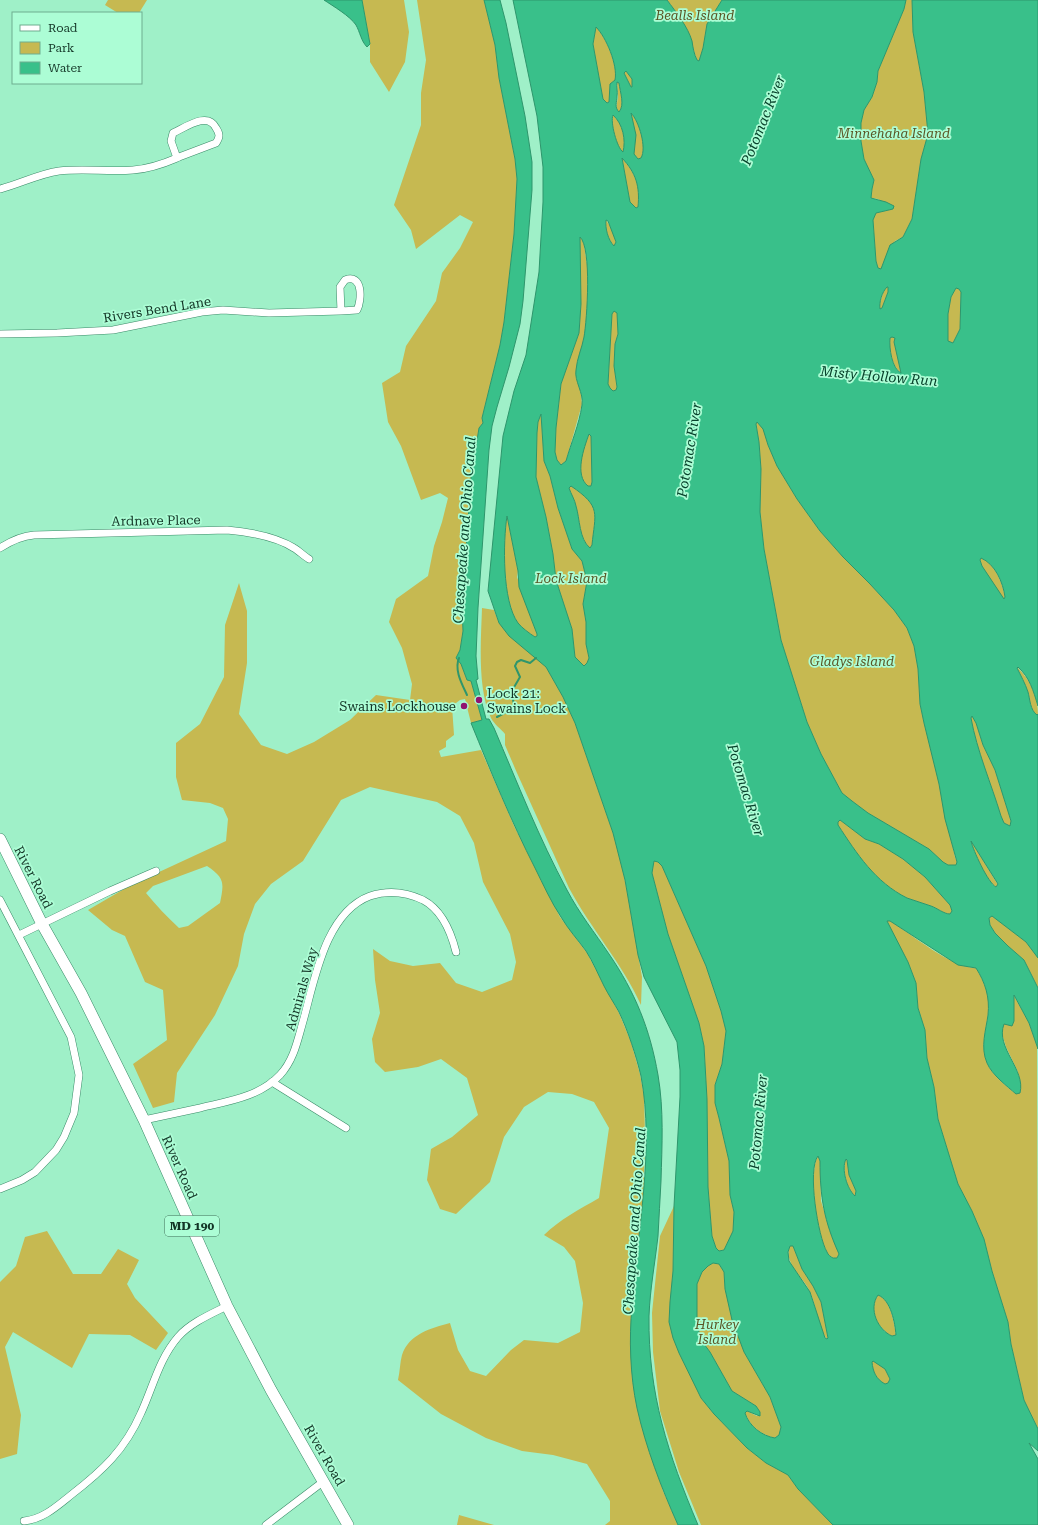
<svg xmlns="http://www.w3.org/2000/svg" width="1038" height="1525" font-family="'Roboto Serif',serif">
<rect width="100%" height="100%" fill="#9ff0c8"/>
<g fill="#c6b951" fill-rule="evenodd">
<polygon points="108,0 147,0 139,13 118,13 105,5"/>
<polygon points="362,0 404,0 409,32 405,62 389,92 370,62 370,44"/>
<path d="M 417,0 L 484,0 L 495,45 L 499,78 L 515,159 L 517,179 L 514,234 L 504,322 L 500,345 L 482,418 L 483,423 L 479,428 L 471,477 L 462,607 L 463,631 L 460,650 L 456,658 L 461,664 L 467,680 L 471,681 L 482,720 L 471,723 L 465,699 L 460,700 L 452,706 L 454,735 L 446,741 L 446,747 L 439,751 L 441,757 L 481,750 L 515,828 L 549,895 L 560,917 L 587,953 L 619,1013 L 631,1042 L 640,1074 L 644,1096 L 645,1135 L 644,1177 L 643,1210 L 631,1307 L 631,1342 L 632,1377 L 637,1407 L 663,1491 L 678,1525 L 605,1525 L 610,1521 L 610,1501 L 587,1464 L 553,1455 L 522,1451 L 486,1438 L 441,1414 L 398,1380 C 400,1371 400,1362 402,1355 C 409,1334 431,1328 450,1323 L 458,1350 L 470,1371 L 486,1376 L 511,1350 L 524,1340 L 558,1343 L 580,1332 L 583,1303 L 575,1261 L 564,1247 L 544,1235 C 559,1220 580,1209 599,1198 L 609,1128 L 594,1102 L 572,1094 L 548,1092 L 524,1107 L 504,1137 L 490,1182 L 456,1214 L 440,1209 L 427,1180 L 431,1149 L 452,1137 L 478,1115 L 467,1078 L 441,1059 L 418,1067 L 385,1072 L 375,1062 L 372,1039 L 380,1013 L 375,980 L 373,949 L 390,961 L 413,966 L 440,963 L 456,983 L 482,992 L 512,980 L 516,962 L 510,934 L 483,882 L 474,843 L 460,816 L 437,802 L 370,787 L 341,800 L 303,861 L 271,884 L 255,904 L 244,934 L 238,966 L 215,1015 L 177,1073 L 174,1102 L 153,1108 L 133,1064 L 167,1040 L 163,990 L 145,982 L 125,936 L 112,930 L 88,910 L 131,885 L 226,841 L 228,819 L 223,808 L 210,803 L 182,800 L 176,777 L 176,743 L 200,724 L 224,677 L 225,625 L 239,583 L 247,611 L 247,663 L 239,714 L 261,745 L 287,754 L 314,742 L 350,720 L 376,695 L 410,700 L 412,684 L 402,648 L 389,622 L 396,599 L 428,576 L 434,546 L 442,522 L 448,498 L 440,493 L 421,500 L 401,446 L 388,422 L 382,383 L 400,372 L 406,346 L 436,301 L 442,273 L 460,248 L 473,222 L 460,215 L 416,249 L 411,230 L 394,205 L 421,125 L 421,93 L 426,60 ZM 207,866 C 225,878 224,883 220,903 L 188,926 L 179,928 C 167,917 156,905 146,893 L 153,886 Z"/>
<path d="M 667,0 L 722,0 L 707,24 L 703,48 L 699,61 L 697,60 C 694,53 693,45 690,39 C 685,25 676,12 667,0 Z"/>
<polygon points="906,0 912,0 913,32 924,92 928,134 921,159 912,219 903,237 895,241 881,269 878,268 876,261 873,220 876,213 893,209 878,199 871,198 872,189 874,180 864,159 861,141 861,123 864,110 872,97 877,82 878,71 904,9"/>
<path d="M 596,27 C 606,37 618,66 615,80 L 610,84 L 609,102 L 606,103 L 603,100 L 593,44 Z"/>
<polygon points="626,71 632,79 633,87 631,87 624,73"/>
<path d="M 617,82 L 619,83 C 620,92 625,105 619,112 L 616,109 L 618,97 Z"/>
<path d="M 631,113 C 639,122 647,147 641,158 L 638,159 L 634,154 Z"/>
<path d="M 613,115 C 623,124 626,139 623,153 C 617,148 610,123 613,115 Z"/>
<path d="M 622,158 C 636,175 640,184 638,207 L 636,208 L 630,202 Z"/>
<path d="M 606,220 L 612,229 L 616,243 L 614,246 C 608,240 605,228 606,220 Z"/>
<polygon points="579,237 582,238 584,244 588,271 587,314 584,337 576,376 580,387 582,404 566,461 561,465 557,460 555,452 556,428 561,384 579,333 581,304"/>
<polygon points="887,287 888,287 888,292 882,308 880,309 879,306 884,290"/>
<polygon points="956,288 959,289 961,292 960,329 953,343 948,342 948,314 951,297"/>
<polygon points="614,311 617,312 618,334 615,344 614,366 617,387 616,390 613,391 610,388 608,385 612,314"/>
<path d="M 892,336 L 895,338 L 902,373 C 892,369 889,348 890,338 Z"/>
<polygon points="541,414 544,461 550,476 558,508 572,549 582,561 587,581 583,604 586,622 586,644 589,658 587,663 584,666 575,657 572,629 556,580 553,554 546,517 536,477 537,433 538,422"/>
<polygon points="757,422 764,429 768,445 777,466 797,499 820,531 843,557 870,584 894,610 907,628 914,646 918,669 920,704 924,723 933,755 955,857 957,862 956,865 948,865 943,862 929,849 868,813 852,801 842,793 821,754 807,722 781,640 764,549 760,512 761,469 759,442 756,423"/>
<path d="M 589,434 L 591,436 L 592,482 L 591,486 L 588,486 C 573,474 584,448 589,434 Z"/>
<path d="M 571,486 C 602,507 595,512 592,545 L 590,548 C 579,539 580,519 576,506 C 574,500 571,494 569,488 Z"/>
<path d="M 507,514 L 518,571 L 517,577 L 537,634 L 537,636 L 535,637 C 529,633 522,628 518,623 C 502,601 503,540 507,514 Z"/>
<path d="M 981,557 C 995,565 1002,581 1005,597 L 1003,599 L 982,566 L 980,560 Z"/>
<path d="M 482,608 L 494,610 L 499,623 L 546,667 L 563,697 L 575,723 L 613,833 L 620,856 L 631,912 L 642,977 L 641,1005 C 622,963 591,929 569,888 L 517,773 L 505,745 L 505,734 C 501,729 494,724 491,718 C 477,688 481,640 482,608 Z"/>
<path d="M 1017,667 C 1030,679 1038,696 1038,714 L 1037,715 C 1030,710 1030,699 1028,692 C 1025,683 1021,676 1017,668 Z"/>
<path d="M 972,716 L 976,723 L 983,745 L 995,770 L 1011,821 L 1010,826 L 1004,823 L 1001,816 C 991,783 977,751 971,718 Z"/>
<path d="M 840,820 L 865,839 L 879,844 L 903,859 L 925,877 L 950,905 L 952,911 L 950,914 C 944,914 937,908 931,906 C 923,903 915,901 907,898 C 875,882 857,854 838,825 L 838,822 Z"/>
<path d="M 970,839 L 998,885 L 996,887 C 987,882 973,850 970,839 Z"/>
<polygon points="654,861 658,862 662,866 706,966 721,1011 726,1031 722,1064 715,1085 715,1103 719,1118 729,1161 730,1195 734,1212 733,1231 724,1250 719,1251 716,1248 712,1236 708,1187 707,1099 704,1046 699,1023 668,934 652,873"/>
<polygon points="992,916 1026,942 1038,958 1038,988 1024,960 1008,946 995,933 990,925 989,918"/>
<path d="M 887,921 L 890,921 C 913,935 950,967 976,968 C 985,982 990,997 988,1014 C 986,1030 980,1047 987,1063 C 992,1075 1006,1086 1016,1094 L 1018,1072 L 1006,1047 L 1001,1031 L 1003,1024 L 1005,1024 L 1014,1007 L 1013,994 L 1029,1023 L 1037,1046 L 1038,1429 L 1024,1400 L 1011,1344 L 1008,1322 L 992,1271 L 984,1239 L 972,1211 L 958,1184 L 938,1119 L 934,1087 L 927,1058 L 925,1030 L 918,1008 L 916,983 L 908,962 L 888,925 Z"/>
<path d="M 818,1156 L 820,1161 L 821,1201 L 833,1240 L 839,1254 L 837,1258 L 834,1258 C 831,1257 828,1255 827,1252 C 817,1236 808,1172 818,1156 Z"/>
<path d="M 846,1159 L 847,1160 L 849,1175 L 856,1191 L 855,1196 C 847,1189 842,1170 846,1159 Z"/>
<polygon points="674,1206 673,1271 669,1322 701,1398 714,1414 747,1448 766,1463 788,1475 798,1489 833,1525 701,1525 679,1472 660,1411 653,1352 652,1313 660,1236"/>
<polygon points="47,1231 73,1274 101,1274 118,1249 139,1260 127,1284 135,1298 168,1333 156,1350 130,1335 89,1334 72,1368 13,1332 5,1347 21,1415 17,1454 0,1459 0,1282 16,1266 25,1237"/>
<path d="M 790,1246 L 793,1246 L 802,1269 L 813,1286 L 821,1302 L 828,1338 L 827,1339 C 819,1329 816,1305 810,1292 C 804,1277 783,1264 790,1246 Z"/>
<path d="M 713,1263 L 719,1264 L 724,1272 L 725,1289 L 744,1352 L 770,1397 L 781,1427 L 779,1435 L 775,1438 C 761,1435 750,1426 745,1413 L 747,1411 L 757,1416 L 760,1412 L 756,1406 L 732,1391 L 710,1352 L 701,1340 L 697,1324 L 697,1284 L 702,1272 L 708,1266 Z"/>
<path d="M 878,1295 C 891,1300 894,1323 896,1335 L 892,1336 C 878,1329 868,1309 878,1295 Z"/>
<path d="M 873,1360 L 885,1369 L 890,1379 L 888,1383 L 885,1384 C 876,1379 873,1372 872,1362 Z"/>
<polygon points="459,1515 494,1525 457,1525"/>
</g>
<g fill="#39c08a" stroke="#2e966c" fill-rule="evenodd">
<path d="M 324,0 L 362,0 L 370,44 L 367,47 C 361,41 360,32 356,25 C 350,16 333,6 324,0 Z"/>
<path d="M 484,0 L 500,0 L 506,23 L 525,116 L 532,162 L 532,190 L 523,301 L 520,324 L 509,367 L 497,407 L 492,426 L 489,450 L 478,608 L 476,656 L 478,679 L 476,680 L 486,719 L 489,719 L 494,728 C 517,782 539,838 567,890 C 579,913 595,933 609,954 C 635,992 650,1029 658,1075 C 664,1110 662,1145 661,1181 C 660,1199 659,1218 658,1236 C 655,1263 650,1289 649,1316 C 648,1394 668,1454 698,1525 L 678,1525 C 661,1487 646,1448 637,1408 C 630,1375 629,1339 632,1306 C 637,1231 655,1151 641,1076 C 636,1055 628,1031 619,1012 C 614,1003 608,994 604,986 C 598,974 593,962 586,951 C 578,940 568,929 561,917 C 551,902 543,884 535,868 C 511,821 491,772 471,723 L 482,720 L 471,681 L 467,680 L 461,664 L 456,658 L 460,650 L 463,631 L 462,607 L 471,477 L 479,428 L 483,423 L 482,418 L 500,345 L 504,322 L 514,234 L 517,179 L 515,159 L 499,78 L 495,45 Z"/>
<path d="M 513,0 L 667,0 C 676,12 688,27 692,41 C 693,48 694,54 697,60 L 699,61 L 703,48 L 707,24 L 722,0 L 906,0 L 904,9 L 878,71 L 877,82 L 872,97 L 864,110 L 861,123 L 861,141 L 864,159 L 874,180 L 872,189 L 871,198 L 886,202 L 894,206 L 893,209 L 876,213 L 873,220 L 876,261 L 878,268 L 881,269 L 890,245 L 903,237 L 912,219 L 921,159 L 928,134 L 924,92 L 913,32 L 912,0 L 1038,0 L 1038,706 C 1033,690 1030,678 1018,667 L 1017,668 C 1021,676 1025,683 1028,692 C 1030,699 1030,710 1037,715 L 1038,714 L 1038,958 L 1026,942 L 992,916 L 989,918 L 990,925 L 995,933 L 1008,946 L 1024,960 L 1038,988 L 1038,1049 L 1029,1023 L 1014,995 L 1014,1021 L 1012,1026 L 1004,1024 C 995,1048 1026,1069 1020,1093 L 1016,1094 C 1007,1086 992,1075 987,1063 C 980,1047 986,1030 988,1015 C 990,997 985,982 976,968 L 958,965 L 890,921 L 887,921 L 908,962 L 916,983 L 918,1008 L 925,1030 L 927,1058 L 934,1087 L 938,1119 L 958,1184 L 972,1211 L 984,1239 L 992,1271 L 1008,1322 L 1011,1344 L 1024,1400 L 1038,1429 L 1038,1451 L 1029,1443 L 1038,1459 L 1038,1525 L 833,1525 L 798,1489 L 788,1475 L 766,1463 L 747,1448 L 714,1414 L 701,1398 L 679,1353 L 673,1338 L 669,1322 L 670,1302 L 673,1271 L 674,1206 L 680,1097 L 680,1070 L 677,1042 L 644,977 L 638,955 L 625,880 L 613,833 L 575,723 L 563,697 L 546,667 L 509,636 L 499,623 L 488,591 L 503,436 L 514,391 L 526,355 L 539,272 L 543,202 L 543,167 L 537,116 ZM 596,27 C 606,37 618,65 615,80 L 610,84 L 609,102 L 607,103 L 603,99 L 593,44 ZM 626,71 L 632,79 L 632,87 L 631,87 L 624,73 ZM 617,82 L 619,83 C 620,92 625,105 619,112 C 614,107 617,102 617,96 C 618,91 616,87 617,82 ZM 631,113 C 639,121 647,148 641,158 L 638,159 L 634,154 L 636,135 ZM 613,115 C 623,124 626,140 623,152 C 617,148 610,122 613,115 ZM 622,158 C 636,173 640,186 638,207 L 636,208 L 630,202 ZM 606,220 L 608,221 L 616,242 L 614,246 C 608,240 605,228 606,220 ZM 580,237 C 592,248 587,320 584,337 C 582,348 577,358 576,370 C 574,381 584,393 582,405 C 579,425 571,443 566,461 L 561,465 L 557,460 L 555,452 L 556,428 L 561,384 L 579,333 L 581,304 ZM 887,287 L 888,287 L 888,292 L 882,308 L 880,309 C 879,302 882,292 887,287 ZM 956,288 L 959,289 L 961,292 L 960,329 L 953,343 L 948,341 L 948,314 L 951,297 ZM 614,311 L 617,313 L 618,334 L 615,344 L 614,366 L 617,387 L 616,390 L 613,391 L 610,388 L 608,384 L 612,314 ZM 892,337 L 895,338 L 894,342 L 901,373 C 892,369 889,348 890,338 ZM 541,414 L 544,461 L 550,476 L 558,508 L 572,549 L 582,561 L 587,581 L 583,604 L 586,622 L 586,644 L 589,658 L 587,663 L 584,666 L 575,657 L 572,629 L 556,580 L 553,554 L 546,517 L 536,477 L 537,433 L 538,422 ZM 757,422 L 763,429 L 768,445 L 777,466 L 797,499 L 820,531 L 843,557 L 870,584 L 894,610 L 907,628 L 914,646 L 918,669 L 920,704 L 924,723 L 939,784 L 945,819 L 957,862 L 956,865 L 948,865 L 943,862 L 929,849 L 868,813 L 852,801 L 842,793 L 821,754 L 807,722 L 781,640 L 764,549 L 760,512 L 761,469 L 759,442 L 756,424 ZM 589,434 L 591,436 L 592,482 L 591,486 L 588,486 C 574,475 584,448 589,434 ZM 571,486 C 602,507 595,513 592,545 L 590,548 C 579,539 580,519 576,506 C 575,500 571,494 569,488 ZM 507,516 L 518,571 L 519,587 L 537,634 L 537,636 L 535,637 C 529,633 522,628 518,623 C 502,601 503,542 507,516 ZM 981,558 C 995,564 1003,582 1005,597 L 1004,599 L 982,566 L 980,560 ZM 972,716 L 976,723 L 983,745 L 995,770 L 1011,821 L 1010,826 L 1004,823 L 1001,816 C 991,783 977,751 971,718 ZM 840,820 L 865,839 L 879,844 L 903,859 L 925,877 L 950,905 L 952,911 L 950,914 C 944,914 937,908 931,906 C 923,903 915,901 907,898 C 875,882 857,854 838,825 L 838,822 ZM 971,841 L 998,884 L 996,887 C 988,883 973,850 971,841 ZM 654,861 L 658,862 L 662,866 L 706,966 L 721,1011 L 726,1031 L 722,1064 L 715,1085 L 715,1103 L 719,1118 L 729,1161 L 730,1195 L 734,1212 L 733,1231 L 724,1250 L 719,1251 L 716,1248 L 712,1236 L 708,1187 L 707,1099 L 704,1046 L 699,1023 L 668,934 L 652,873 ZM 818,1156 L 820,1161 C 820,1197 824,1221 839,1254 L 837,1258 L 833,1258 C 831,1257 828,1255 827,1252 C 818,1237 807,1169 818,1156 ZM 846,1159 L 847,1160 L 849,1175 L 856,1191 L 855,1196 C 847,1189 841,1169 846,1159 ZM 790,1246 L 793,1246 L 802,1269 L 813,1286 L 821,1302 L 828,1338 L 827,1339 L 825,1338 L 810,1292 L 789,1261 L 788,1252 ZM 713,1263 L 719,1264 L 724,1272 L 725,1289 L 732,1320 L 744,1352 L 770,1397 L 781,1427 L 779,1435 L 775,1438 C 762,1436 749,1426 745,1413 L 747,1411 L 760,1416 L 760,1412 L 756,1406 L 732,1391 L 710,1352 L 701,1340 L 697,1324 L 697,1284 L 702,1272 L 708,1266 ZM 878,1295 C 891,1300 895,1323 896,1335 L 892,1336 C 878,1330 868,1309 878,1295 ZM 873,1361 L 885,1369 L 890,1379 L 888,1383 L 885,1384 C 876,1379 873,1372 872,1362 Z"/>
</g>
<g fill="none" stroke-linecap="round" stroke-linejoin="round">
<g stroke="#2e966c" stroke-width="2">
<path d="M 459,658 C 454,670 462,684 467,695"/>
<polyline points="497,717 512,709 514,705 512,694 513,689 520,677 515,666 517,662 521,660 530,663 536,658"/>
</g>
<defs>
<g id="street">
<path d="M 0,189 C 20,184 38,174 59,171 C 83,168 108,172 133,170 C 148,169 163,164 177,158 L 179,157 L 216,143 C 220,137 220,134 216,128 C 208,111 186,127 173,133 L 171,141 L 177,158"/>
<path d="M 0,334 L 57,333 L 113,330 L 202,312 L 223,310 L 269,313 L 341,311 L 357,310 C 362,300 363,273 345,280 L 340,287 L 341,311"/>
<path d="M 0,548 C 11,541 21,536 34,535 L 227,530 C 249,532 275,536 294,548 C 299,551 304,556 309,559"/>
<polyline points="0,900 71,1037 79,1075 74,1113 64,1137 56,1150 35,1172 22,1180 0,1189"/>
<polyline points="19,935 110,891 156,871"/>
<polyline points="272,1082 346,1128"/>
<path d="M 144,1120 C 163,1116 181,1112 200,1108 C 229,1101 259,1097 280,1075 C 293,1061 297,1043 302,1025 C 314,984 324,913 370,896 C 388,890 406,892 423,900 C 442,910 451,932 456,952"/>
<path d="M 24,1521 C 43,1519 56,1507 71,1495 C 102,1471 125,1450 141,1413 C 153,1387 159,1359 178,1337 C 190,1323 211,1314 227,1306"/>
<polyline points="266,1525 324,1481"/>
</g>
<polyline id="primary" points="0,839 42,924 81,993 144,1120 227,1306 271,1390 348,1525"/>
</defs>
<use href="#street" stroke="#398a67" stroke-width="8"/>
<use href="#primary" stroke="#398a67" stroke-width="12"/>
<use href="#street" stroke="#fff" stroke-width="7"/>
<use href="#primary" stroke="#fff" stroke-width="11"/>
</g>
<g fill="#911470" stroke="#acfdd5" stroke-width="1.5">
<circle cx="479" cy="700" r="4"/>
<circle cx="464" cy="706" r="4"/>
</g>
<g text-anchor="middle" stroke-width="3.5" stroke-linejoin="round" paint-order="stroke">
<rect fill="#acfdd5" stroke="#41715a" stroke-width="1" x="165" y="1216" width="54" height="20" rx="3"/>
<g font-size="12" font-weight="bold" fill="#133526">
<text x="192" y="1230">MD 190</text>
</g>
<g font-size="13" font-style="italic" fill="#5b5525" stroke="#acfdd5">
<text x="695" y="20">Bealls Island</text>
<text x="894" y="138">Minnehaha Island</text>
<text x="571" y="583">Lock Island</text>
<text x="852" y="666">Gladys Island</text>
<text x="717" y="1329">Hurkey<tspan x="717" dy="15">Island</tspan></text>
</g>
<g font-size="13" fill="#133526" stroke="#acfdd5">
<text transform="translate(157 309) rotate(-9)" y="5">Rivers Bend Lane</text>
<text transform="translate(156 520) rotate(-1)" y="5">Ardnave Place</text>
<text transform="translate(34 877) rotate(63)" y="5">River Road</text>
<text transform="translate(301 989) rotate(-74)" y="5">Admirals Way</text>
<text transform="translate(180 1167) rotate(66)" y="5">River Road</text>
<text transform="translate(325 1455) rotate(60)" y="5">River Road</text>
</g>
<g font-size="13" fill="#133526" stroke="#acfdd5" text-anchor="start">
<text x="487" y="698">Lock 21:<tspan x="487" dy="15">Swains Lock</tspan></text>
<text x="456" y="711" text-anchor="end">Swains Lockhouse</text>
</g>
<g font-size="14" font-style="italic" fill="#07412b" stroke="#acfdd5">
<text transform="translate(763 120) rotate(-68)" y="5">Potomac River</text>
<text transform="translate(879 376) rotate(5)" y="5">Misty Hollow Run</text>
<text transform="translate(689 450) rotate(-81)" y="5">Potomac River</text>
<text transform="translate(464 530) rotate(-86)" y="5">Chesapeake and Ohio Canal</text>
<text transform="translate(746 790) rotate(73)" y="5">Potomac River</text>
<text transform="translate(758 1122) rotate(-85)" y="5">Potomac River</text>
<text transform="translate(634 1221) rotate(-86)" y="5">Chesapeake and Ohio Canal</text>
</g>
</g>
<rect x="12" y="12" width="130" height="72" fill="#acfdd5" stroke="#6fad8f"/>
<rect x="20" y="25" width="20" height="6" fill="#ffffff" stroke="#6fad8f"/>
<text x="48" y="32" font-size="12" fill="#133526">Road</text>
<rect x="20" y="42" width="20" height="12" fill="#c6b951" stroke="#6fad8f"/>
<text x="48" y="52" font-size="12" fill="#133526">Park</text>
<rect x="20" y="62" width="20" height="12" fill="#39c08a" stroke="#6fad8f"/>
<text x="48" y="72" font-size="12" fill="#133526">Water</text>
</svg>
